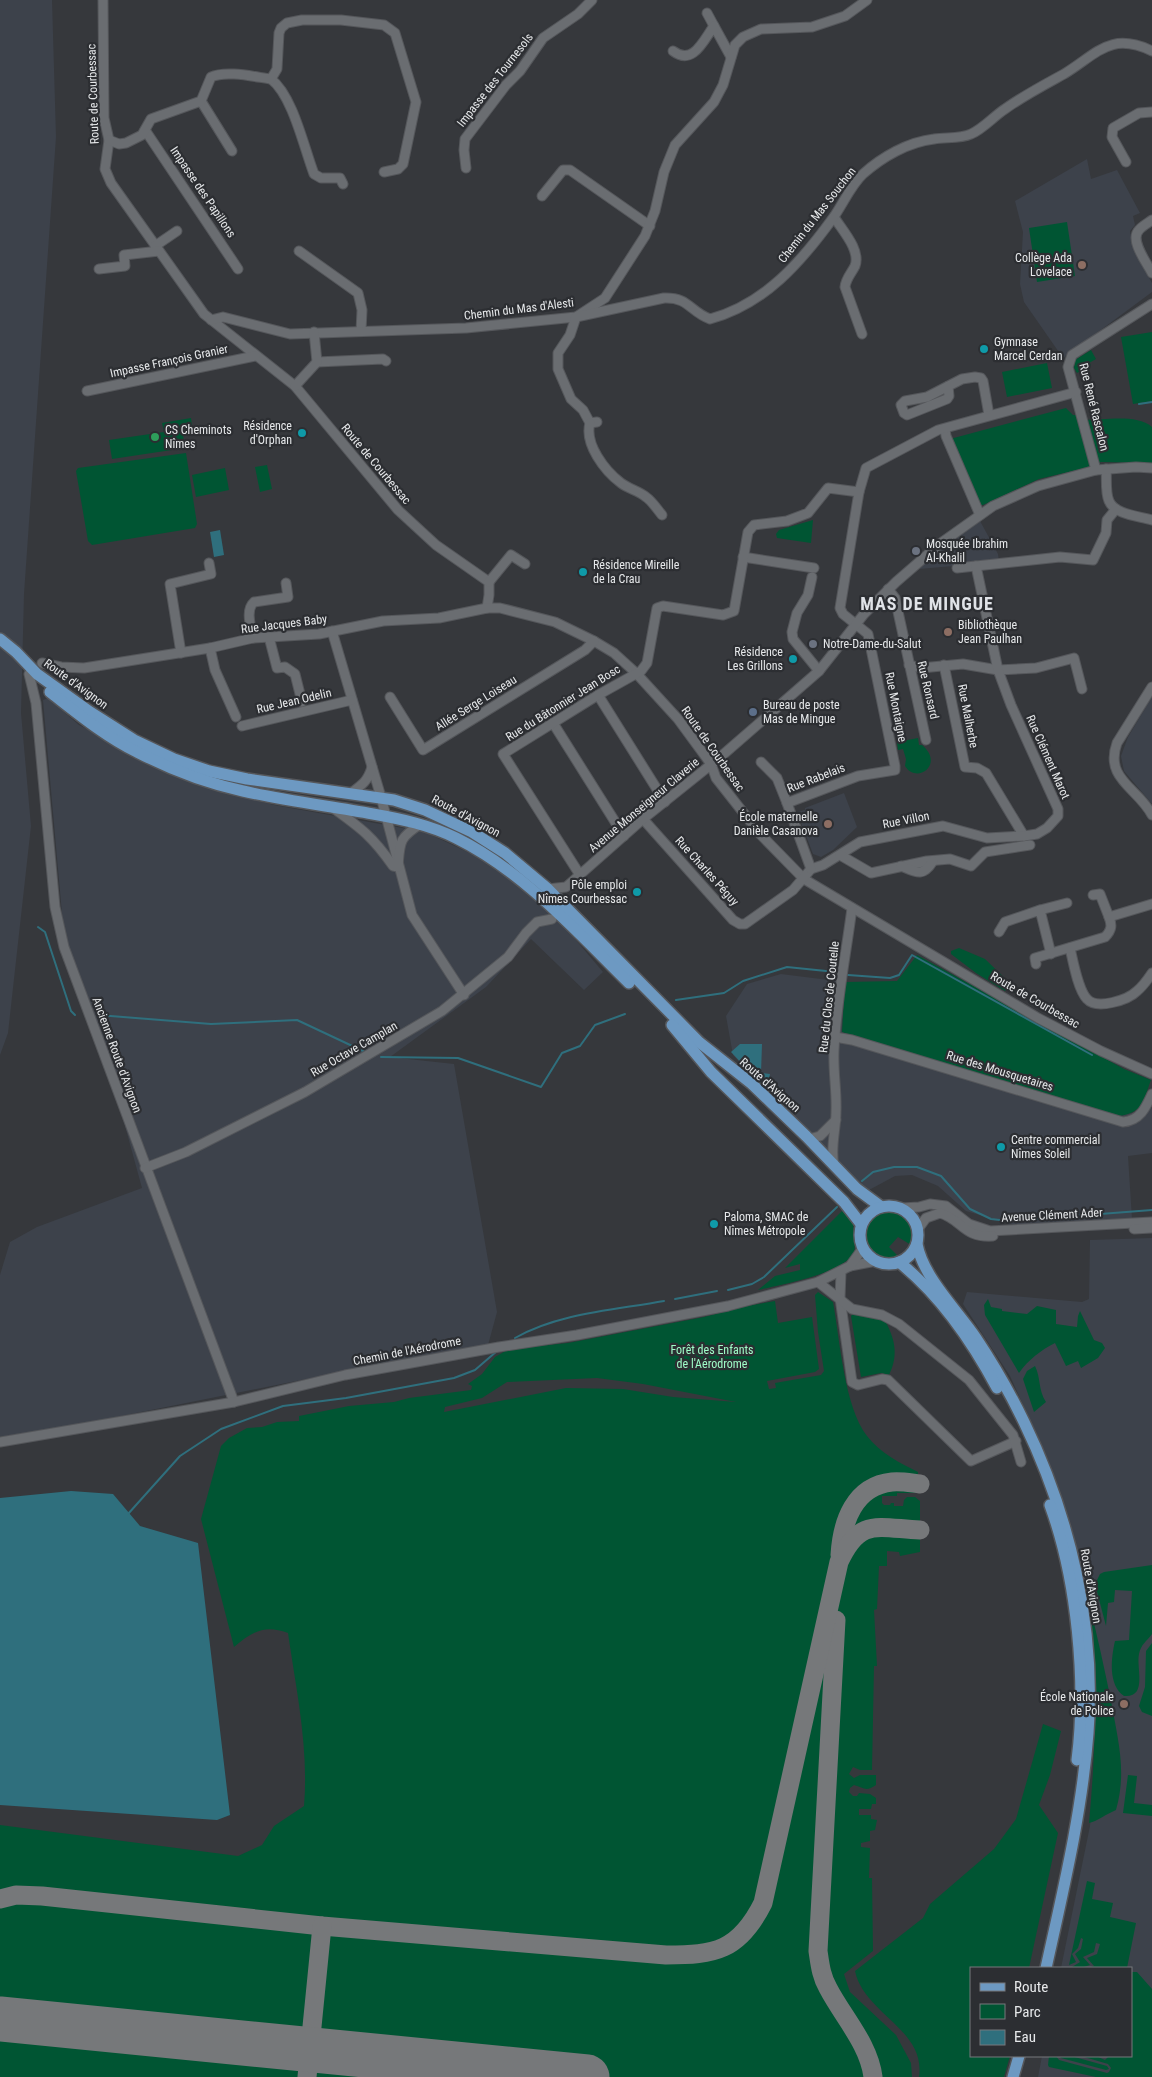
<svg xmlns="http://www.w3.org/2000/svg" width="1152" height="2077" font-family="'Roboto Condensed',sans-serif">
<rect width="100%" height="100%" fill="#36383c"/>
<g fill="#3d424b">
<polygon points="0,0 52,0 56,137 24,594 21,713 31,826 8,1033 0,1055"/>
<polygon points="1087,159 1091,179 1117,170 1140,213 1133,216 1135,225 1130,231 1133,247 1152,283 1152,292 1063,358 1024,302 1020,284 1023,232 1015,201"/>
<polygon points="980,521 998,554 999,562 919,569 940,546"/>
<polygon points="1152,697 1152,804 1124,771 1121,756 1128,737"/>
<polygon points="48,698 79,725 198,785 274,805 425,832 491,863 554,914 603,972 584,990 531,939 486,987 390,1057 454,1064 497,1312 488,1345 396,1361 96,1421 0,1437 0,1275 10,1242 37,1227 142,1188 93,1009 65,947 43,700"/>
<polygon points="844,793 857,827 833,850 821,857 813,854 797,812 805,810 805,808"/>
<polygon points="781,974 845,982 842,1032 1119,1116 1152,1108 1152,1153 1128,1156 1132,1219 1015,1225 966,1211 938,1186 912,1175 895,1176 869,1190 842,1170 733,1055 726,1016 747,984"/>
<polygon points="1152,1238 1152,2077 1038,2077 1042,2056 1131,2056 1131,1968 1061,1968 1090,1826 1097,1767 1095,1641 1071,1524 1039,1440 1010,1376 963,1304 967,1292 1082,1302 1089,1299 1090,1240"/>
</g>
<g fill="#053" fill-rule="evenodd">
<polygon points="1067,222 1075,276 1037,282 1029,228"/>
<polygon points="1152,332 1152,401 1133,404 1121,337"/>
<polygon points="1091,350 1096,359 1089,363 1091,365 1077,373 1074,368 1075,360"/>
<polygon points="1047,363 1052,388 1007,397 1002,372"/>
<path d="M 1066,408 L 1073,415 L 1080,415 L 1086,420 C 1105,420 1137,414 1152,427 L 1152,463 L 1101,462 L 1089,467 L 1039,479 L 983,505 L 978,505 L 950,439 Z"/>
<polygon points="191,418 192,427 182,429 185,448 112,459 109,440 164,432 162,423"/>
<polygon points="186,453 197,524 195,528 92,545 88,541 76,471 78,468"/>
<polygon points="267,465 272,489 260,492 255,467"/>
<polygon points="225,468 229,490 196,497 192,475"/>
<polygon points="813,520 811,543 777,538 776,534 779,530"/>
<path d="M 918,738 L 919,745 L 922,745 C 945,764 917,785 905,766 L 906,759 L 903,749 L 898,750 L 897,742 Z"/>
<polygon points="959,948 985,959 1016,989 1017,994 1007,989 1005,991 976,973 951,954 951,951"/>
<path d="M 917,955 L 1124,1069 L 1151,1080 C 1143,1101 1144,1112 1119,1116 L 842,1032 L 845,982 L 897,981 Z"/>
<path d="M 842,1211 L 853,1222 C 853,1228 856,1247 854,1252 C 844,1274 779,1285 758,1290 L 775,1276 L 800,1270 L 800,1264 L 785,1268 Z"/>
<path d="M 883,1211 C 904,1209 916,1225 911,1245 L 898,1237 L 889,1247 L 899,1257 C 865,1266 851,1225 883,1211 Z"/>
<path d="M 818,1292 L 833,1302 C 840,1340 844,1406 867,1436 C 880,1453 900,1463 918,1472 L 918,1490 L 915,1493 L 897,1493 L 897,1496 L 882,1496 L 882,1503 L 884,1505 L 890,1505 L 891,1503 L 894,1503 L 894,1506 L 903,1506 L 904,1500 L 907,1497 L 915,1497 L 920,1501 L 920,1552 L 900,1556 L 899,1552 L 887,1551 L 887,1566 L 879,1566 L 877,1609 L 874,1610 L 877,1666 L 874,1666 L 872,1770 L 860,1770 L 853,1767 L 849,1774 L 854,1778 L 860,1775 L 876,1775 L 876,1785 C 866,1792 864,1788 854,1785 L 850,1788 L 849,1792 L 853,1796 L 857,1796 L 859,1793 L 870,1794 L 876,1798 L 876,1804 L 872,1804 L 871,1809 L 859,1809 L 859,1815 L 871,1815 L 871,1819 L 877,1820 L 875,1830 L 870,1831 L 870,1841 L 861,1843 L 861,1847 L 870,1848 L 869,1878 L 872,1878 L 873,1951 L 844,1974 L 850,1992 L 896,2035 L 911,2063 L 912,2077 L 0,2077 L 0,1825 L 238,1856 L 262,1845 L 274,1826 L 304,1806 C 309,1748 296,1689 288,1633 C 264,1624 252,1632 234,1647 L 201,1519 L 221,1446 L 229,1438 L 247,1428 L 262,1427 L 277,1422 L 299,1421 L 299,1416 L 349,1406 L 394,1402 L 409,1398 L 471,1390 L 472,1386 L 468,1384 L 482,1374 L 495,1357 L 509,1349 L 568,1343 L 704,1317 L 747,1306 L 775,1301 L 778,1323 L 812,1317 L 819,1369 L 815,1372 L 767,1381 L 769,1389 L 776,1388 L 775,1383 L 821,1375 L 824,1371 L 818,1332 L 815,1295 ZM 597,1378 L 643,1384 L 736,1402 L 673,1397 L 623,1389 L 566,1388 L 444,1412 L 445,1407 L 482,1398 L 507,1382 Z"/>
<path d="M 988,1299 L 991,1307 L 1002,1309 L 1002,1311 L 1027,1314 L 1037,1306 L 1056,1310 L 1056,1324 L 1077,1327 L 1078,1316 L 1080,1311 L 1094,1340 L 1102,1343 L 1105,1348 L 1098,1358 L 1081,1368 L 1078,1361 L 1066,1366 L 1055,1343 C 1041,1350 1028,1360 1019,1373 L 985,1315 L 984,1305 Z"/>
<path d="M 853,1314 L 884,1319 C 895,1338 899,1355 889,1375 L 881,1373 L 861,1377 L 851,1316 Z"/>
<path d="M 1035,1366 C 1041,1378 1038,1390 1046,1402 L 1034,1412 L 1023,1379 L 1027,1371 Z"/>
<path d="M 1152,1565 L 1152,1634 C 1147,1641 1141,1644 1139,1654 C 1136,1668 1148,1698 1124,1696 C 1108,1685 1111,1658 1115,1641 L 1129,1640 L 1132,1591 L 1115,1590 L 1114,1602 L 1108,1603 L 1106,1626 L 1095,1584 L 1100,1574 L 1104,1572 Z"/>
<path d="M 1088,1600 C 1097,1633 1104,1667 1111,1701 C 1118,1740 1127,1772 1116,1810 C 1106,1814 1098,1821 1089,1823 C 1096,1748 1098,1674 1088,1600 Z"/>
<polygon points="1152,1643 1152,1716 1142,1712 1139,1706 1145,1687 1146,1651"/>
<path d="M 1043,1724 L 1061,1731 L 1050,1775 L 1039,1805 L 1058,1833 L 1029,1968 L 971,1968 L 971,2056 L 1010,2056 L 1004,2077 L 919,2077 C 926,2029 864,2014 855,1971 L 923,1918 L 930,1904 L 994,1849 L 1016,1819 Z"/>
<polygon points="1128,1775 1137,1776 1134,1803 1152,1805 1152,1816 1123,1813"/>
<polygon points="1087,1881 1095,1883 1092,1899 1113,1903 1110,1917 1136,1923 1127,1968 1088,1968 1094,1966 1087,1958 1097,1954 1100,1944 1096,1943 1094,1952 1083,1957 1090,1965 1081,1968 1073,1968 1072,1967 1080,1962 1075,1954 1081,1949 1083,1939 1081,1938 1078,1948 1072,1954 1076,1962 1069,1965"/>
<polygon points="1131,1972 1137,1972 1152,1989 1152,2077 1096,2077 1049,2067 1048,2065 1049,2056 1056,2056 1059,2060 1107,2073 1109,2072 1111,2068 1108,2064 1081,2056 1096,2056 1105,2060 1109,2056 1131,2056"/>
<polygon points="1059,2056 1071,2056 1107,2066 1109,2069 1106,2070 1061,2058"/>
</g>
<g fill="#2f6f7d">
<polygon points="220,530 224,555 214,557 210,532"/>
<polygon points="740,1044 762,1044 761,1073 770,1074 768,1084 763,1086 731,1052"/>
<polygon points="71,1491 113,1494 140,1526 198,1543 230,1815 217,1820 0,1805 0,1498"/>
</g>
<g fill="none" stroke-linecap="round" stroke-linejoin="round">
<g stroke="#2f6f7d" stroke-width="2">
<polyline points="1139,404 1152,402"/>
<polyline points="38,927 45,932 71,1011 75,1015"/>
<polyline points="848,975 890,978 899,975 912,955 1092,1055"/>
<polyline points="676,1000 724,993 743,981 787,967 826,971"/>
<polyline points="98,1015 211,1024 297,1020 363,1051"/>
<polyline points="381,1057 458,1058 541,1087 562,1053 580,1046 595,1025 625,1014"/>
<polyline points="862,1181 873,1172 894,1167 917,1167 941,1176 970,1209 991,1219 1008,1221 1152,1210"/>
<polyline points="728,1290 752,1284 764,1277 837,1207"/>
<polyline points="675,1299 717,1291"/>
<path d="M 515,1338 C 559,1313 615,1310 664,1301"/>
<polyline points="128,1514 180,1456 221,1429 283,1406 346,1398 454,1378 475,1370 497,1351"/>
</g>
<g stroke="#76787a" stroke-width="19">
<path d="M 840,1555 C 842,1522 854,1486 892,1482 C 901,1481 911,1483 920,1484"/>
<path d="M 836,1620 L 818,1951 C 820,1964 821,1976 828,1988 C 843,2017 869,2044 873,2077"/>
<path d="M 0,1899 L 16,1895 L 42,1896 L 322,1926 L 666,1955 C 715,1955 739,1951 763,1903 L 839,1562 C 860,1517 877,1528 920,1530"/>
<polyline points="307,2077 322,1926"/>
</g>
<polyline stroke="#76787a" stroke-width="45" points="0,2019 587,2077"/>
<defs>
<g id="minor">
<polyline points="103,0 104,118 109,140 105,169 111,183 204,314 295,386 398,510 436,545 489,582 489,595 487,608"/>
<polyline points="707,13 714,26"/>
<path d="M 673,51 C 693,66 703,41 714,26 L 731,57"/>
<path d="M 271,79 C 293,96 304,148 314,174 L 321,178 L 340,178 L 343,184"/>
<polyline points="201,101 232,151"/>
<polyline points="145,130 238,269"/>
<path d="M 109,140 L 119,144 L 126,143 L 142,135 L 151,119 L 201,101 L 211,77 C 226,70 255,77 271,79 L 277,69 L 279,33 L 281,28 L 287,23 L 302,20 L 341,20 L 384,25 L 395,33 L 416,102 L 403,164 L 398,169 L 384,172"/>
<polyline points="1126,162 1112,137 1113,128 1139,113 1152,112"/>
<polyline points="466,168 464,150 465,139 506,85 520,71 543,38 578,14 592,0"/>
<polyline points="542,196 563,170 570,170 650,226"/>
<path d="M 834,217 C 842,230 861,250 855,266 C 851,274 846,278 845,287 L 862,334"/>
<path d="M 1152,220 C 1148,223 1142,226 1139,230 C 1129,240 1147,263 1152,273"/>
<polyline points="155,246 177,231"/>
<polyline points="299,251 358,293 362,310 361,331"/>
<polyline points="99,269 125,266 124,255 159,251"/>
<polyline points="211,320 223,317 290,334 466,328 576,317 605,298 645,236 655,211 664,172 675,145 714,102 723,85 735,45 743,37 761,29 812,27 845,16 867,0"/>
<polyline points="317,362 383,359 386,361"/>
<polyline points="295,386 317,362 314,332"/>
<polyline points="948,386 949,396 947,399 907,415 904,413 901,405 905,401 927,397 962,379 975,377 981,378 983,381 989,415"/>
<polyline points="87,391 255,356"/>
<path d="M 597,422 L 590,423 L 583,410 L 571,399 L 558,369 L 558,353 L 570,335 L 576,317 L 664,298 C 689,297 690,312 710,319 C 765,304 801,262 833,218 C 843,204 851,185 863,174 C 882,157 908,142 934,139 C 946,137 960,139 971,134 C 983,129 994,116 1005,109 C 1023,96 1044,85 1064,74 C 1097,54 1110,31 1152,51"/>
<path d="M 590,423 C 584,444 605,471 621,483 C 629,489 639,491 646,497 C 652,501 657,509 662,515"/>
<polyline points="945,429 946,436 980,515"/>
<path d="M 1106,469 C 1107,479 1105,492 1109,501 C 1115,515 1140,516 1152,520"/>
<polyline points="1096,470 1068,367 1072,355 1152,304"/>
<polyline points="859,492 866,468 938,430 1076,392"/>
<polyline points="743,557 814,568"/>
<polyline points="957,568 1060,557 1093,560 1106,533 1107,520 1116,509"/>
<polyline points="812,577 808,595 797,613 792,632 793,639 819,671"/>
<polyline points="489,582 511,555 525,564"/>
<polyline points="888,589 895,598 926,740"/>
<polyline points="332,631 381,797 412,915 464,995"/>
<polyline points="269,637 277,668 285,667 295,674 302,702"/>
<path d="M 253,638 C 251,627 245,610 254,602 L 288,597 L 286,583"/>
<polyline points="210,648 215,670 236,717"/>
<polyline points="181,653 170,584 211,574 209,563"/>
<polyline points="42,663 61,667 84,668 210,648 253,638 319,634 383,621 439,618 487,608 500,608 555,622 594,641 614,653 636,673 678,719 711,764 716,778 761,835 804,879 1038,1018 1101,1051 1152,1074"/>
<polyline points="909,665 921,668 963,664 998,670 1036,668 1074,658 1082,689"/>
<polyline points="944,665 965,767 977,768 986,773 1024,836"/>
<polyline points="29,674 36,703 55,907 64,947 234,1402"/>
<path d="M 1152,687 L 1117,743 C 1104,779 1138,788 1152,815"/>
<polyline points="598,695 665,802"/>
<polyline points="390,697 423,750 585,650 594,641"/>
<polyline points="553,723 624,836"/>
<polyline points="242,726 352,700"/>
<polyline points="761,762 777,778 787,803"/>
<path d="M 351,793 C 362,785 368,781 372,767"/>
<path d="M 333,808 C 361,828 373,837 393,866 L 398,867 C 400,843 398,838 421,824"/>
<polyline points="643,819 733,920 740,924 745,924 793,890 811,869 823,865 860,842 943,826 987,838 1024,836 1037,834 1047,828 1058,816 1058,809 1011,705 998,670 976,566"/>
<polyline points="840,855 871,873 927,861 950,859 971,866 985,852 1030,845"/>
<path d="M 901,866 C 917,873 923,877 933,861"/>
<polyline points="580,875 503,754 598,695 641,671 647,663 657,608 663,606 723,615 734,611 748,532 754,525 787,521 808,513 828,488 859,492 840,608 843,614 868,634 895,766 895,770 858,776 787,803 811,869"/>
<polyline points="548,889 566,887 643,819 718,759 819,671 864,614 896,582 941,543 993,506 1038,486 1096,470 1136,467 1152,468"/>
<polyline points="1093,895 1100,894 1109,917"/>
<polyline points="1040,910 1067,903"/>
<polyline points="999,932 1005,922 1040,910 1051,954"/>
<path d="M 1070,948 C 1073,961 1078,990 1087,999 C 1097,1010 1128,1000 1137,991 C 1143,986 1148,979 1152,973"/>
<path d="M 1036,964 L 1035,958 L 1105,937 C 1112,930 1112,925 1109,917 L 1152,904"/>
<path d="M 835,1037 L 852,1040 L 1123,1122 C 1140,1121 1146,1107 1152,1094"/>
<polyline points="809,1139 820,1136 836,1120"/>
<path d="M 834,1165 C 830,1148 836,1130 836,1112 C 837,1092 833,1072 834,1051 C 836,1003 846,955 852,908"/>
<polyline points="145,1168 186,1152 305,1092 442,1011 508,957 526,933 537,922 552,919"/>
<polyline points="902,1208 919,1207 930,1204 946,1206 969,1224 990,1231 1152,1222"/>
<path d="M 918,1229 L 926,1218 L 940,1213 C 963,1220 963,1238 993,1236"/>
<polyline points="1134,1229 1152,1228"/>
<polyline points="850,1266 876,1261"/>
<polyline points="841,1272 840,1298 852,1382 858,1385 882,1379 888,1380 971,1461 1016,1441"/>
<polyline points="818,1282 852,1309 882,1315 899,1324 969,1380 1013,1435 1021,1462"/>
<polyline points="0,1442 234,1402 345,1375 499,1347 577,1335 728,1306 818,1282 850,1266 863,1248"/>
</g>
<g id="major">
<polyline points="0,639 16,652 37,674 90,712 134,740 174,759 209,771 247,779 394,800 425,810 472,832 505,853 548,889 699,1042 752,1084 806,1136 857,1189 880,1206"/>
<path d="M 50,692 C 77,713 106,737 137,752 C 170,769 206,783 243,791 C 286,801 330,806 373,814 C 401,819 430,825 456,838 C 523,871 576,931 629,983"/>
<polyline points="672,1025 711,1072 844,1202 861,1224"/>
<circle cx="889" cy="1235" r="29"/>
<path d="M 917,1244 C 923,1277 957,1310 976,1338 C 994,1365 1010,1393 1024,1422 C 1070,1517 1096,1627 1088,1733 C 1082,1812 1063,1891 1046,1968"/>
<path d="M 899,1262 C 940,1295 972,1341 997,1388"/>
<path d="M 1050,1505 C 1077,1579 1087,1682 1077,1760"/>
<polyline points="1013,2077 1019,2056"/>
</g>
</defs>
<use href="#minor" stroke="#55575b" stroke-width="11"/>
<use href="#major" stroke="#55575b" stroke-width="14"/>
<use href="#minor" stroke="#6a6d71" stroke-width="9"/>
<use href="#major" stroke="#6d99c2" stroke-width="11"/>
</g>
<g fill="#8d6e63" stroke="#2c2e32" stroke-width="2">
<circle cx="1082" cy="265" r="5"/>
<circle cx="948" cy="632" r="5"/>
<circle cx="828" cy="824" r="5"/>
<circle cx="1124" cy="1704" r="5"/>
</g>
<g fill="#0f9aa8" stroke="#2c2e32" stroke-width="2">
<circle cx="984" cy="349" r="5"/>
<circle cx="302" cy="433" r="5"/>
<circle cx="583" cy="572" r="5"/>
<circle cx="793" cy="659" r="5"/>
<circle cx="637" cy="892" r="5"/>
<circle cx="1001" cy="1147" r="5"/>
<circle cx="714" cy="1224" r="5"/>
</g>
<circle fill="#2e9e5b" stroke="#2c2e32" stroke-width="2" cx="155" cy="437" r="5"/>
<g fill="#6b7280" stroke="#2c2e32" stroke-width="2">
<circle cx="916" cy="551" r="5"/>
<circle cx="813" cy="644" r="5"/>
</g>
<circle fill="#5c6f8a" stroke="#2c2e32" stroke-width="2" cx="753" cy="712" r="5"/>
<g text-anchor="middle" stroke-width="4.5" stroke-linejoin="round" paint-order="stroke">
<g font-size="12" fill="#e6e8ea" stroke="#2c2e32">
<text transform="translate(495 80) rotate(-52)" y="4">Impasse des Tournesols</text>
<text transform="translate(93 94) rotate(-92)" y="4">Route de Courbessac</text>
<text transform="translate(203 192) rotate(56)" y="4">Impasse des Papillons</text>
<text transform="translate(817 215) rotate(-52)" y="4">Chemin du Mas Souchon</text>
<text transform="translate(519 309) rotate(-7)" y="4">Chemin du Mas d'Alesti</text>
<text transform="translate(169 361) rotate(-12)" y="4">Impasse François Granier</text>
<text transform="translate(1094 407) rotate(76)" y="4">Rue René Rascalon</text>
<text transform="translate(376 464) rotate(50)" y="4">Route de Courbessac</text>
<text transform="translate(284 624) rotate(-7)" y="4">Rue Jacques Baby</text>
<text transform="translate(76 684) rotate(36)" y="4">Route d'Avignon</text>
<text transform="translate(928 690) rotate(77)" y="4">Rue Ronsard</text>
<text transform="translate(294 701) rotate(-13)" y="4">Rue Jean Odelin</text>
<text transform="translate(476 703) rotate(-32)" y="4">Allée Serge Loiseau</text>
<text transform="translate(563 703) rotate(-32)" y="4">Rue du Bâtonnier Jean Bosc</text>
<text transform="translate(896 707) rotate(79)" y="4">Rue Montaigne</text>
<text transform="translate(968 716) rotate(79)" y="4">Rue Malherbe</text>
<text transform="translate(713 749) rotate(55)" y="4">Route de Courbessac</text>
<text transform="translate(1048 757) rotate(66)" y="4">Rue Clément Marot</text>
<text transform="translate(816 778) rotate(-21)" y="4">Rue Rabelais</text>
<text transform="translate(644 805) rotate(-40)" y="4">Avenue Monseigneur Claverie</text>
<text transform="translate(466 816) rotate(28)" y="4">Route d'Avignon</text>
<text transform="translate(906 820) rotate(-11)" y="4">Rue Villon</text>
<text transform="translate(707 871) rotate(48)" y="4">Rue Charles Péguy</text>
<text transform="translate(829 997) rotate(-84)" y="4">Rue du Clos de Coutelle</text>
<text transform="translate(1035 1000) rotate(30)" y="4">Route de Courbessac</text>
<text transform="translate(354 1049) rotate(-30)" y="4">Rue Octave Camplan</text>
<text transform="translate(117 1055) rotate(70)" y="4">Ancienne Route d'Avignon</text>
<text transform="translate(1000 1071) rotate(17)" y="4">Rue des Mousquetaires</text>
<text transform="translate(770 1085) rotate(41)" y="4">Route d'Avignon</text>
<text transform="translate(1052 1215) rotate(-3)" y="4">Avenue Clément Ader</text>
<text transform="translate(407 1351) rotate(-11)" y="4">Chemin de l'Aérodrome</text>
<text transform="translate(1091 1586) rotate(80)" y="4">Route d'Avignon</text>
</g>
<g font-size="12" fill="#e6e8ea" stroke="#2c2e32" text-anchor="start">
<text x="1072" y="262" text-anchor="end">Collège Ada<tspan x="1072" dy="14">Lovelace</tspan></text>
<text x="994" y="346">Gymnase<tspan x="994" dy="14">Marcel Cerdan</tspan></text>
<text x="292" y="430" text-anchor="end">Résidence<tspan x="292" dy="14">d'Orphan</tspan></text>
<text x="165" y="434">CS Cheminots<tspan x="165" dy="14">Nîmes</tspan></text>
<text x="926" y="548">Mosquée Ibrahim<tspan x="926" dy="14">Al-Khalil</tspan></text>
<text x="593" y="569">Résidence Mireille<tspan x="593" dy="14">de la Crau</tspan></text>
<text x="958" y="629">Bibliothèque<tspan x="958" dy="14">Jean Paulhan</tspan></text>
<text x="823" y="648">Notre-Dame-du-Salut</text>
<text x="783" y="656" text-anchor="end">Résidence<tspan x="783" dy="14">Les Grillons</tspan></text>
<text x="763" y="709">Bureau de poste<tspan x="763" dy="14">Mas de Mingue</tspan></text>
<text x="818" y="821" text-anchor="end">École maternelle<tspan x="818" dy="14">Danièle Casanova</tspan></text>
<text x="627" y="889" text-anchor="end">Pôle emploi<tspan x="627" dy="14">Nîmes Courbessac</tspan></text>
<text x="1011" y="1144">Centre commercial<tspan x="1011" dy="14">Nîmes Soleil</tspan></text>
<text x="724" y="1221">Paloma, SMAC de<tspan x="724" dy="14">Nîmes Métropole</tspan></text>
<text x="1114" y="1701" text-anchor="end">École Nationale<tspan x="1114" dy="14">de Police</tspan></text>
</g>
<g font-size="12" fill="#9ffcc8" stroke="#2c2e32">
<text x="712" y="1354">Forêt des Enfants<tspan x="712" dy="14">de l'Aérodrome</tspan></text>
</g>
<g font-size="18" font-weight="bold" letter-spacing="1" fill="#e0e3e8" stroke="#2c2e32">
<text x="927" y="610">MAS DE MINGUE</text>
</g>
</g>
<rect x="970" y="1967" width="162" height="90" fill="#2c2e32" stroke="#76787c"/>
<rect x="980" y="1983" width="25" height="8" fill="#6d99c2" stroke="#76787c"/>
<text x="1014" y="1992" font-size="15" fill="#e6e8ea">Route</text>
<rect x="980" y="2004" width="25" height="15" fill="#005533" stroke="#76787c"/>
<text x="1014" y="2017" font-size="15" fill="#e6e8ea">Parc</text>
<rect x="980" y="2030" width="25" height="15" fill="#2f6f7d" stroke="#76787c"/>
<text x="1014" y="2042" font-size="15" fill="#e6e8ea">Eau</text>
</svg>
